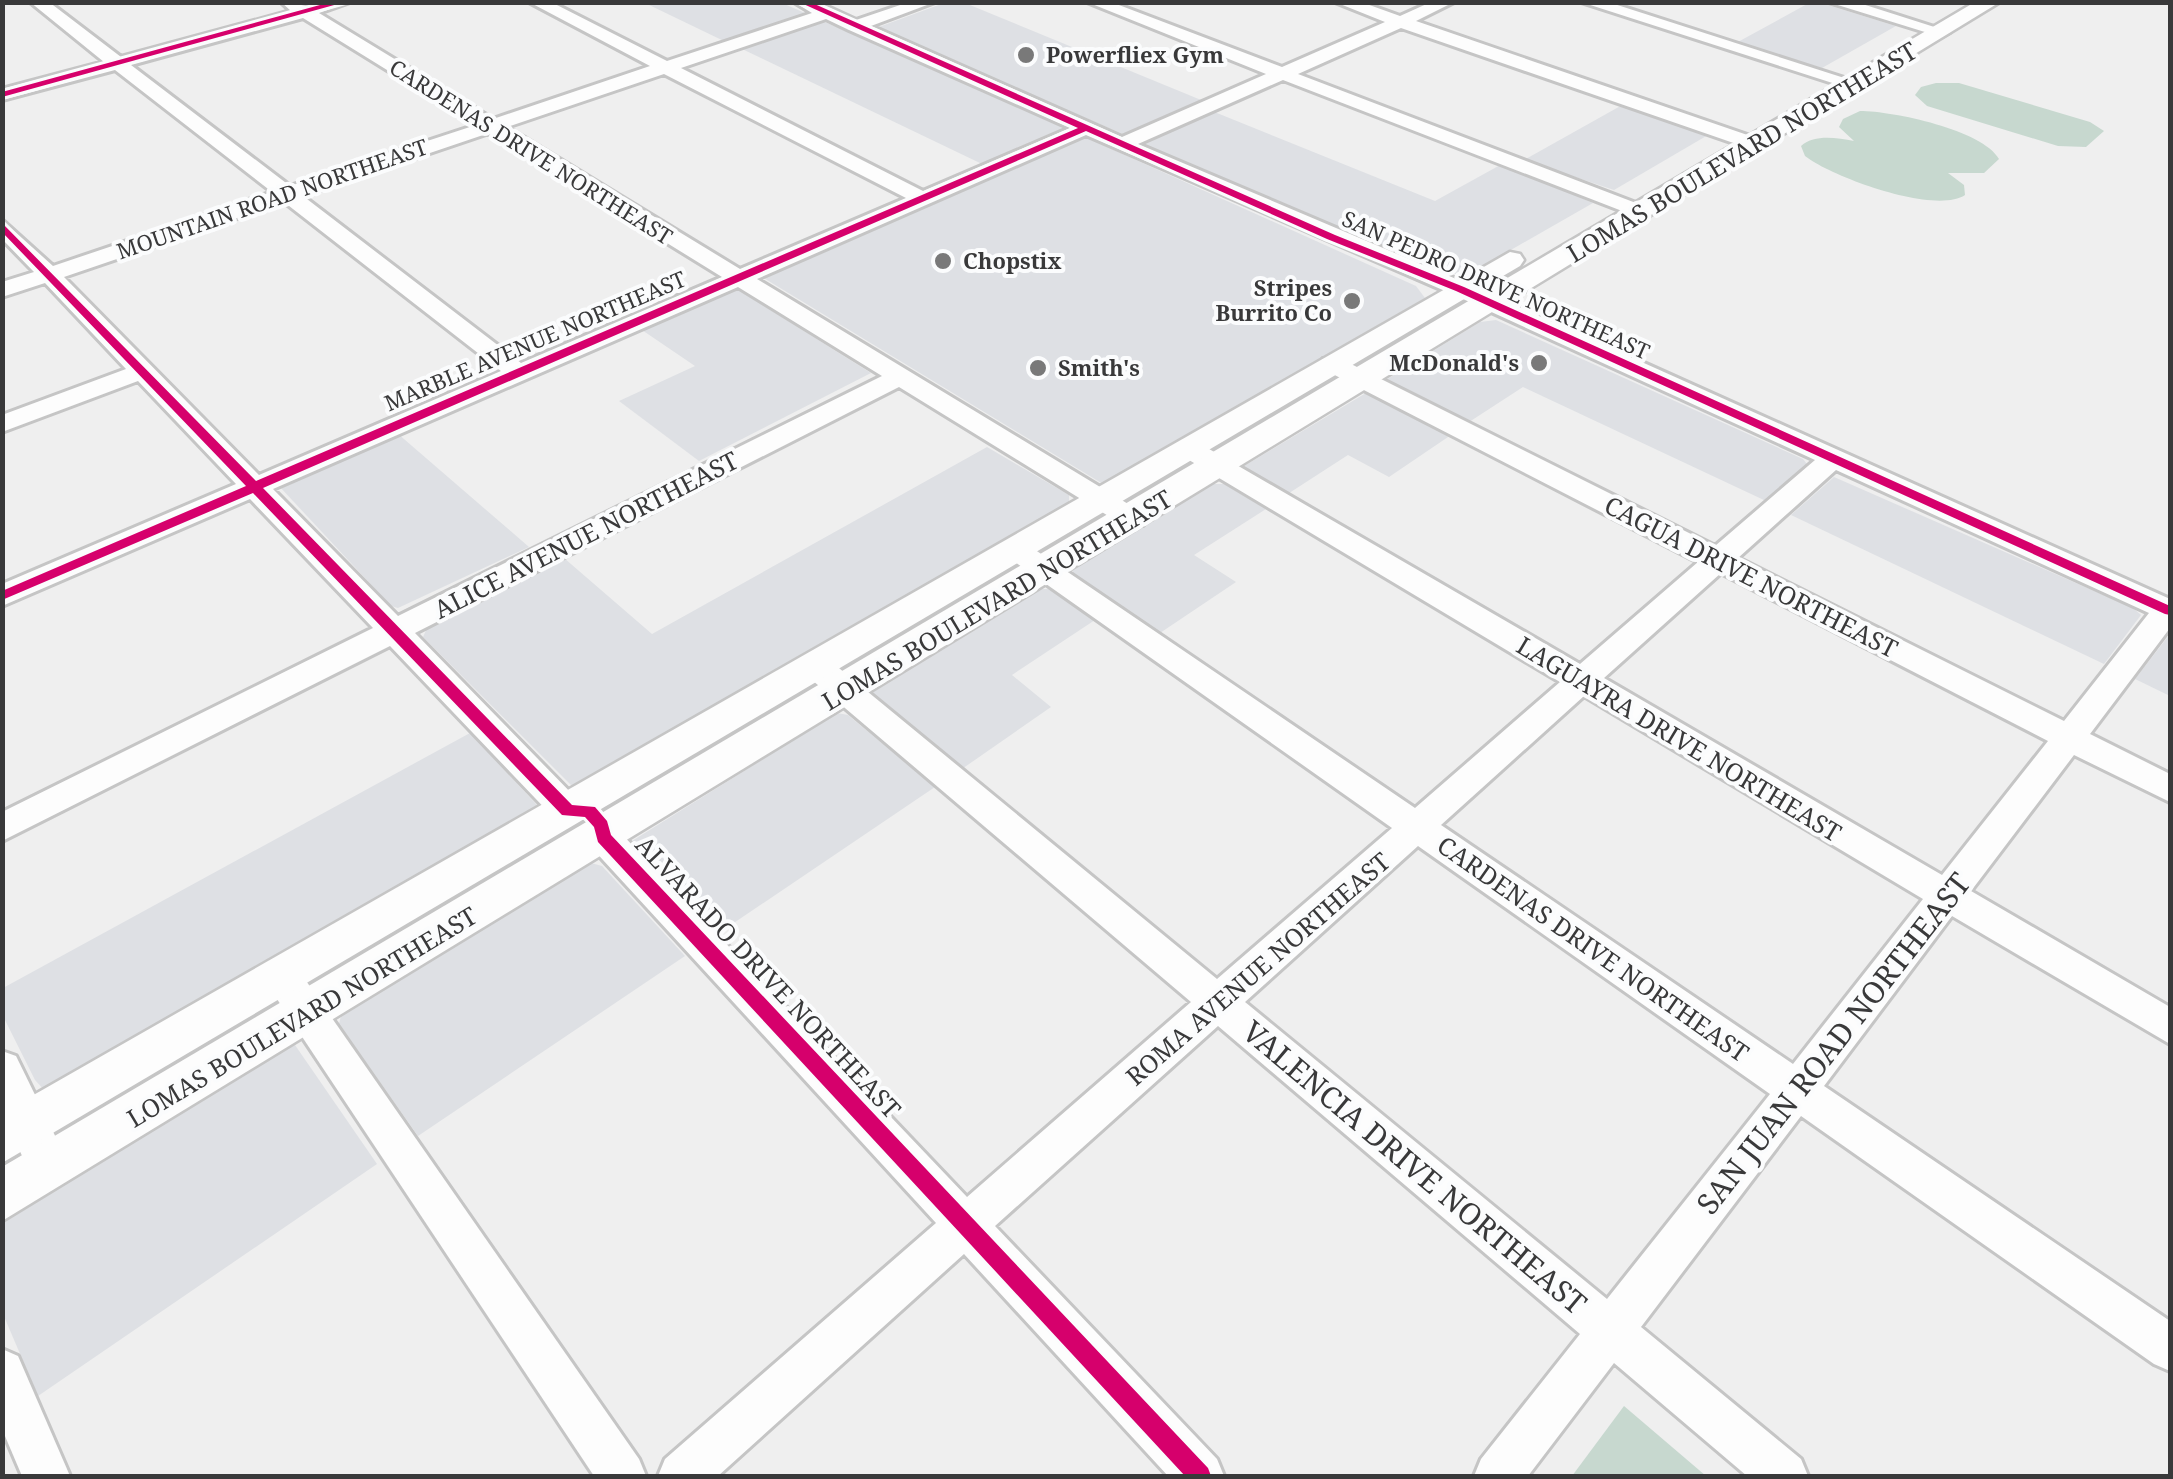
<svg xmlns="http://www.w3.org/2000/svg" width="2173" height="1479" font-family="'Noto Serif',serif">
<rect width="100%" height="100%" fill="#efefef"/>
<g fill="#dee0e4">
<polygon points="645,3 782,3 805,13 728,43"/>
<polygon points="944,3 965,3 1206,102 1125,135 876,28"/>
<polygon points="1809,3 1821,3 1896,26 1822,68 1736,43"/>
<polygon points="825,22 1059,125 1063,129 982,164 738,47"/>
<polygon points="1624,104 1708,135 1614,190 1524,160"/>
<polygon points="1212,111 1435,201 1502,164 1593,203 1469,274 1448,274 1143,144"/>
<polygon points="1085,137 1416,286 1425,298 1103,484 762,277"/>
<polygon points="729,290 740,291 871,373 699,461 619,401 695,366 639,328"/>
<polygon points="1496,320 1803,459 1807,464 1766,501 1523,387 1466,424 1384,381 1480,322"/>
<polygon points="1366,393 1451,435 1389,477 1348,455 1283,497 1239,469"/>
<polygon points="397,433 529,547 398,608 391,606 279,486"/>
<polygon points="987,447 1069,495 1069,505 576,790 423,637 428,626 564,558 652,634"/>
<polygon points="1834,477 2133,608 2141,615 2104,664 1791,515"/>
<polygon points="1211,484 1224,484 1266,509 1194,555 1236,582 1157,635 1073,577 1073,569"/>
<polygon points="1037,589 1051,589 1095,620 1012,675 1051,707 959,771 871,694 873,689"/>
<polygon points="2170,634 2170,696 2135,679"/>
<polygon points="837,713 848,715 935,787 716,935 632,841"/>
<polygon points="470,733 538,806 537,811 45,1091 35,1080 3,1016 3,988"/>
<polygon points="591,863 602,866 685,956 418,1136 339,1024 342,1012"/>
<polygon points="295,1045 377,1164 38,1396 3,1314 2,1218 284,1048"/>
</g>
<g fill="#c7d8cf">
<polygon points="1936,83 1959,83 2090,122 2104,131 2086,147 2058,146 1927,106 1915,95 1921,87"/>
<path d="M 1860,111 C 1893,111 1983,130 1999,159 L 1984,173 L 1948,173 L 1964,185 L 1965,195 C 1935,215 1832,177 1805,156 L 1801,146 C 1815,134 1836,138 1854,141 L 1839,127 L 1843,119 Z"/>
<polygon points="1624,1406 1706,1476 1572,1476"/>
</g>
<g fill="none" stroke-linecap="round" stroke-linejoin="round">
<defs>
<g id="minor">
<path d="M 30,2 L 49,2 L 121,57 L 291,11 L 281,2 L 308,6 L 350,2 L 319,13 L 493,119 L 650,66 L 529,2 L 551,2 L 667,61 L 812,13 L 794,2 L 817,2 L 856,20 L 909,2 L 935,2 L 871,26 L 1122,137 L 1266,74 L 1087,2 L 1111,2 L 1282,67 L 1385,22 L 1335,2 L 1361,2 L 1400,16 L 1431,2 L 1454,2 L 1416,21 L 1762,140 L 1762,148 L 1748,148 L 1401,28 L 1298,74 L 1649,208 L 1649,216 L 1635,216 L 1283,80 L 1138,144 L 1468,284 L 2170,599 L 2170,628 L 2090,734 L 2170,774 L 2170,802 L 2074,755 L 1971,891 L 2170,1007 L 2170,1044 L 1952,916 L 1824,1086 L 2170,1321 L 2170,1371 L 2154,1364 L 1801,1116 L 1641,1327 L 1801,1459 L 1808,1476 L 1747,1476 L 1614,1363 L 1528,1476 L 1474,1476 L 1481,1459 L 1580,1334 L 1218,1026 L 995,1226 L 1217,1459 L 1224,1476 L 1168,1476 L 964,1254 L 718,1476 L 658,1476 L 665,1459 L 936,1223 L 592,848 L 587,838 L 592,828 L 604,825 L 616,828 L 967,1197 L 1191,1002 L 812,680 L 807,672 L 812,664 L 834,664 L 1217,979 L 1392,828 L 1005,555 L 1001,549 L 1005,543 L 1025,543 L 1415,808 L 1560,682 L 1179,454 L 1175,448 L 1179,442 L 1197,442 L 1580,664 L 1698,562 L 1323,369 L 1320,364 L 1323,359 L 1341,359 L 1715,546 L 1815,460 L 1452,294 L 1086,135 L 757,279 L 1143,513 L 1147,519 L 1143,525 L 1123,525 L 899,387 L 415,633 L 580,802 L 585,811 L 580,820 L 568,824 L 556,820 L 390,646 L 2,841 L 2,812 L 373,628 L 250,499 L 2,606 L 2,584 L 236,484 L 138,381 L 2,432 L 2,415 L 126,369 L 45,283 L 2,297 L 2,282 L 34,272 L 2,239 L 2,220 L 53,266 L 272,192 L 115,70 L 2,100 L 2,89 L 104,62 ZM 303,18 L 476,125 L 290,186 L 131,65 ZM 826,19 L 849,30 L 1070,128 L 923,191 L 681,68 ZM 664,74 L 906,198 L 740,269 L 507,127 ZM 489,133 L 722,277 L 521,363 L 303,196 ZM 284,202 L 501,371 L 259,475 L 64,277 ZM 738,287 L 882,376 L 398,616 L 273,489 ZM 1836,470 L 2149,613 L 2064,721 L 1738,558 ZM 1721,573 L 2048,741 L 1942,875 L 1604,678 ZM 1584,696 L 1923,899 L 1793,1064 L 1441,825 ZM 1418,846 L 1770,1094 L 1607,1299 L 1245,1002 Z"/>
<polygon points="1581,2 1608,2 1863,84 1848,88"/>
<polygon points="1828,2 1856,2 1950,32 1941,37"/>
<polygon points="282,960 295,965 639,1459 646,1476 594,1476 269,987 263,976 269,965"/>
<polygon points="2,1051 16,1056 64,1154 70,1168 64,1182 49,1188 34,1182 2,1112"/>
<polygon points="2,1349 18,1356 70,1476 22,1476 2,1429"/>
</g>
<g id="major">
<polygon points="1975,2 2000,2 2,1221 2,1167"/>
<polygon points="1510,252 1520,254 1524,260 1520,266 2,1163 2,1113"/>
</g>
</defs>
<use href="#minor" stroke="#c5c5c5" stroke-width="6"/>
<use href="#major" stroke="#c5c5c5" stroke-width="5"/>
<use href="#minor" fill="#fdfdfd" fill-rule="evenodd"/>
<use href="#major" fill="#fdfdfd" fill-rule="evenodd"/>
<defs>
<g id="cycleway">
<polygon points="331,2 345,2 2,97 2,92"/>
<polygon points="799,2 810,2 1335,235 1464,287 2170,606 2170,615 2165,614 1456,291 1327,239 1086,131 263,488 572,805 595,807 607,821 611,835 1208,1468 1211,1476 1185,1476 598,842 594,827 585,817 562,815 253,493 2,600 2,591 246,486 2,232 2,223 256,481 1078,128"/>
</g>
</defs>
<use href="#cycleway" stroke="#fbfcfd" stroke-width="6"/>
<use href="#cycleway" fill="#d6006c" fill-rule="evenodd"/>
</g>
<g fill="#797979" stroke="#fbfcfd" stroke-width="4">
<circle cx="1026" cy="55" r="10"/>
<circle cx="943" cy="261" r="10"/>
<circle cx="1352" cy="301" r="10"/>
<circle cx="1539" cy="363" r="10"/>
<circle cx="1038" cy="368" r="10"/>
</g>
<g text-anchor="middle" stroke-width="8" stroke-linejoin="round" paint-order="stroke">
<g font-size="22" font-weight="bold" fill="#39393a" stroke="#fbfcfd" text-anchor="start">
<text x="1046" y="63">Powerfliex Gym</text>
<text x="963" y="269">Chopstix</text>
<text x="1332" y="296" text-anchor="end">Stripes<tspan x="1332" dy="25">Burrito Co</tspan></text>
<text x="1519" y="371" text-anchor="end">McDonald's</text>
<text x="1058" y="376">Smith's</text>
</g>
<g font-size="22" fill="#39393a" stroke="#fbfcfd">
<text transform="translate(531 152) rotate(32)" y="8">CARDENAS DRIVE NORTHEAST</text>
<text transform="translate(272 199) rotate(-19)" y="8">MOUNTAIN ROAD NORTHEAST</text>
<text transform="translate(1496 285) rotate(24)" y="8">SAN PEDRO DRIVE NORTHEAST</text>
<text transform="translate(535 341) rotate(-23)" y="8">MARBLE AVENUE NORTHEAST</text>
</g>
<g font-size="25" fill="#39393a" stroke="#fbfcfd">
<text transform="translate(1742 152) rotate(-31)" y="9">LOMAS BOULEVARD NORTHEAST</text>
<text transform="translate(586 535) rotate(-27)" y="9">ALICE AVENUE NORTHEAST</text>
<text transform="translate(1751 577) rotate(27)" y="9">CAGUA DRIVE NORTHEAST</text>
<text transform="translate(997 600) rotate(-31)" y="9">LOMAS BOULEVARD NORTHEAST</text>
<text transform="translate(1679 739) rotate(31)" y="9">LAGUAYRA DRIVE NORTHEAST</text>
<text transform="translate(1593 949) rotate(35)" y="9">CARDENAS DRIVE NORTHEAST</text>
<text transform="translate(1258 969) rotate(-41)" y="9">ROMA AVENUE NORTHEAST</text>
<text transform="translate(768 977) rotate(47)" y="9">ALVARADO DRIVE NORTHEAST</text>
<text transform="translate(302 1017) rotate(-31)" y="9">LOMAS BOULEVARD NORTHEAST</text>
</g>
<g font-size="30" fill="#39393a" stroke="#fbfcfd">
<text transform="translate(1834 1044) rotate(-52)" y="10">SAN JUAN ROAD NORTHEAST</text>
<text transform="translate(1414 1168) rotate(40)" y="10">VALENCIA DRIVE NORTHEAST</text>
</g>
</g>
<rect width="2173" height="1479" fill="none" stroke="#39393a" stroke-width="10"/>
</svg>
